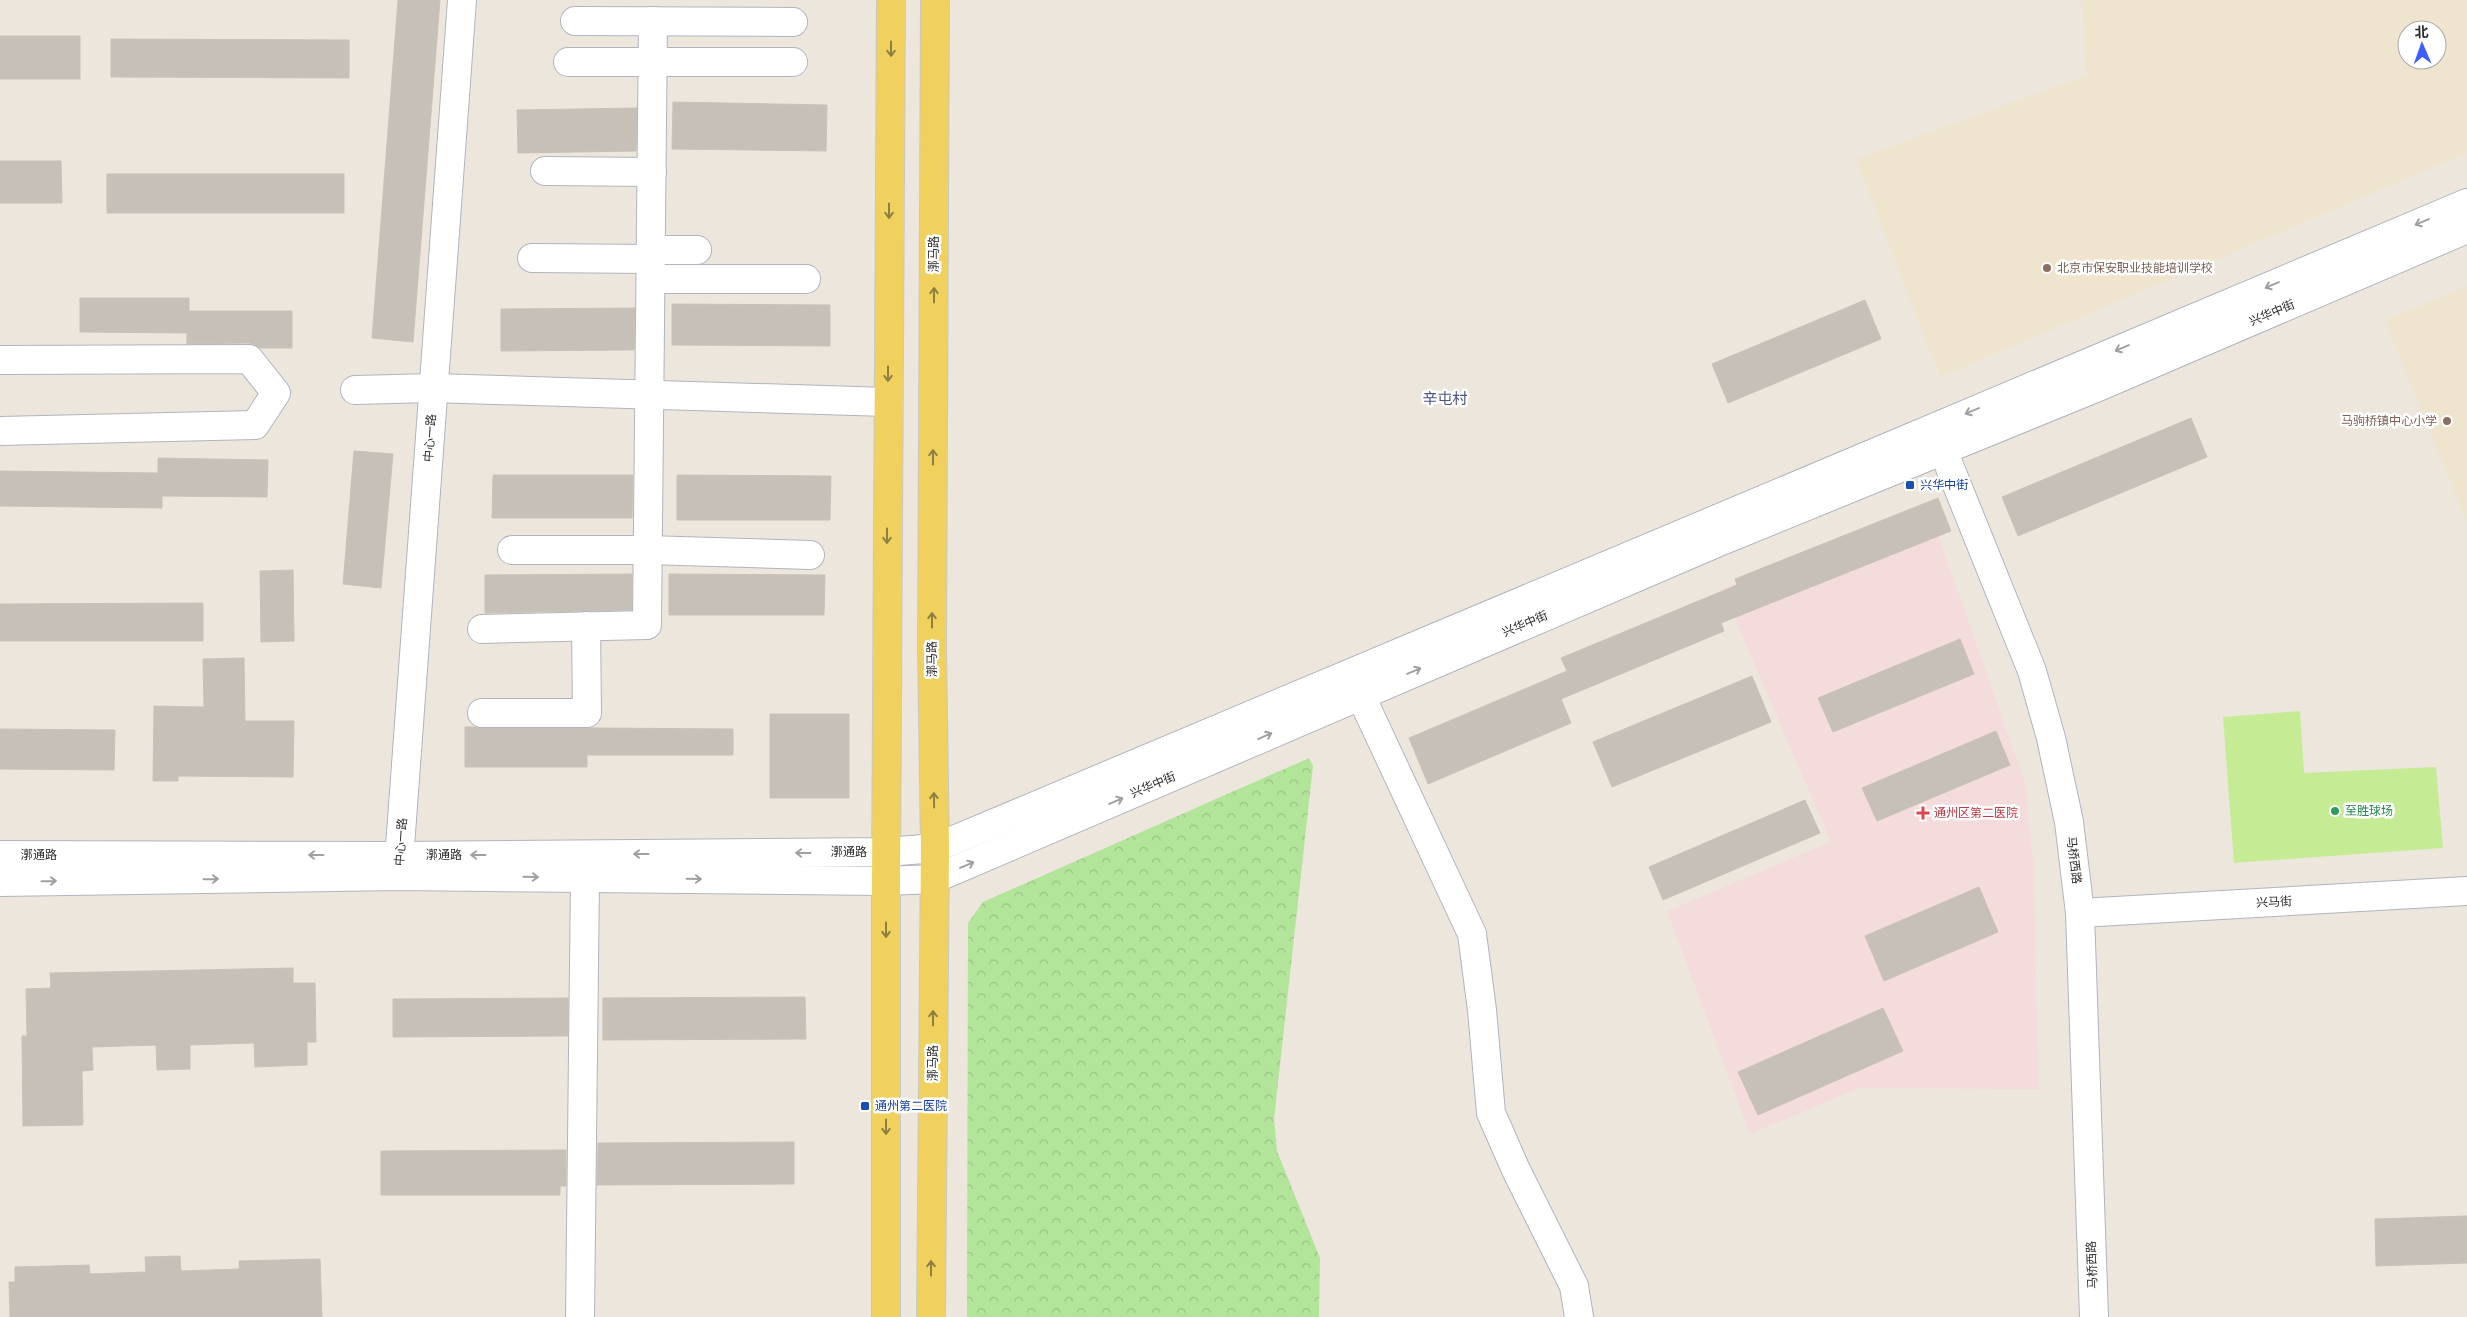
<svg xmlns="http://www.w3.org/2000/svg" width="2467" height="1317" font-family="Inter,'Noto Sans SC',sans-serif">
<defs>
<pattern id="park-crowns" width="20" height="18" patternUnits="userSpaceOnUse" patternTransform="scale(1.25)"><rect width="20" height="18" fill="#b2e49a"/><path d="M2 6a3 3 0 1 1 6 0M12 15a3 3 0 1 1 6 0" fill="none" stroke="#99c485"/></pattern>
</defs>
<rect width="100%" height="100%" fill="#ede6dd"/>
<g fill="#efe4cd" fill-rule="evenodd">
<path d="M 2081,0 L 2467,0 L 2467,153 L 1940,377 L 1856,159 L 2087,75 ZM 2407,30 L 2437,30 L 2437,60 L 2407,60 Z"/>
<polygon points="2467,286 2467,522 2385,320"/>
</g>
<polygon fill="#f4dbdc" points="1928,506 2025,783 2033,861 2039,1089 1859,1088 1750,1134 1667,911 1831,842 1722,589"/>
<polygon fill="url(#park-crowns)" points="1309,758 1313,766 1274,1119 1277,1151 1320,1258 1319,1317 967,1317 968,923 983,902"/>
<polygon fill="#c6eb95" points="2300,711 2304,773 2436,767 2443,848 2234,863 2223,717"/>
<g fill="#c6c0b9" stroke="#c9c2b7">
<polygon points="398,0 440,0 413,342 372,338"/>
<rect x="0" y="36" width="80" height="43"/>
<polygon points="111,39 349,40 349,78 111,77"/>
<polygon points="673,102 827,105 826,151 672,149"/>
<polygon points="637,108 636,151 518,153 517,110"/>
<polygon points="0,161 61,161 62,203 0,203"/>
<rect x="107" y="174" width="237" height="39"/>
<polygon points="80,298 189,298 189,311 292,311 292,348 260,348 249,343 187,344 187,333 80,332"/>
<polygon points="1865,300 1881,339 1728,403 1712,364"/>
<polygon points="672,304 830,305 830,346 672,345"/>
<polygon points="635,308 634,350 501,351 501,309"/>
<polygon points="2191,418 2207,457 2018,536 2002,497"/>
<polygon points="354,451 393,454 381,588 343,584"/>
<polygon points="158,458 268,460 267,497 162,496 162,508 0,506 0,471 158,473"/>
<polygon points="493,475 633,475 632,518 492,518"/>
<polygon points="677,475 831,476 830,520 677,520"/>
<polygon points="1938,498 1951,531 1721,623 1724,631 1561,699 1571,723 1428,784 1409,738 1567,671 1561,658 1737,585 1735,579"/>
<polygon points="293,570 294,641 261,642 260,571"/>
<polygon points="632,574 632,610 485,613 485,575"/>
<polygon points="669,574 825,575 824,615 669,615"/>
<polygon points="203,603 203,641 0,641 0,604"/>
<polygon points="1960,639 1974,674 1833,732 1818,698"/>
<polygon points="244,658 245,721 294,721 293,777 178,776 178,781 153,781 154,706 204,707 203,659"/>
<polygon points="1752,676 1771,722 1612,787 1593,742"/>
<rect x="770" y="714" width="79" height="84"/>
<polygon points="465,727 733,729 733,755 587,755 587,767 465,767"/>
<polygon points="0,729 115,730 114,770 0,769"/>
<polygon points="1996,731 2010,765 1877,821 1862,788"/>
<polygon points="1805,800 1820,833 1663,900 1649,867"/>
<polygon points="1979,887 1998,932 1884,981 1865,936"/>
<polygon points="293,968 293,983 315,983 316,1042 307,1042 307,1065 255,1067 254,1043 190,1045 190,1069 157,1070 156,1045 92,1047 93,1070 82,1071 83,1125 23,1126 22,1036 27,1036 26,989 51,988 50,973"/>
<polygon points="805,997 806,1039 603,1040 603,998"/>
<polygon points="568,998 568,1036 393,1037 393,999"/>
<polygon points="1883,1008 1903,1051 1758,1115 1738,1072"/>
<polygon points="794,1142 794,1184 597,1185 598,1143"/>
<polygon points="566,1150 566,1186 560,1186 560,1195 381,1195 381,1151"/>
<polygon points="2467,1216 2467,1263 2376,1266 2375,1219"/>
<polygon points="180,1256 181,1271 239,1269 239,1261 320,1259 322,1317 10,1317 9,1282 15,1282 15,1267 89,1265 90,1274 146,1272 145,1257"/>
</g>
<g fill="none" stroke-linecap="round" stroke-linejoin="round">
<defs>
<g id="minor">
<polyline points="575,21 793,22"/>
<polyline points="568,62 793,62"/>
<polyline points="545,171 652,172"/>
<polyline points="651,250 697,250"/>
<polyline points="532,258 651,259"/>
<polyline points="651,279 806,279"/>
<polyline points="0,360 249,359 276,393 255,425 0,431"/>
<polyline points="355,390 433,388 888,402"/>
<polyline points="1936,433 2032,671 2051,738 2069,822 2080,913 2094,1317"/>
<polyline points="512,550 647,550 810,555"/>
<polyline points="482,629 647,625 653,21"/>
<polyline points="1360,694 1472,934 1482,1010 1491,1113 1516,1170 1574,1286 1579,1317"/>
<polyline points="482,713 587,713 586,626"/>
<path d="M 0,855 L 400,856 L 887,852 L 935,848 C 1446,636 1956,417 2467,203"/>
<polyline points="398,874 462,0"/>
<polyline points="0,882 398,876 886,881 934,879 1719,542 2098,387 2467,229"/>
<polyline points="2080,913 2467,891"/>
<polyline points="580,1317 585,878"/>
</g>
<g id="major">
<polyline points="886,1317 886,881 891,0"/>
<polyline points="931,1317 935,848 932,648 935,0"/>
</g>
</defs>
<use href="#minor" stroke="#b1b4bf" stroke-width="30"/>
<use href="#major" stroke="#c8c8c8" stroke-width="30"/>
<use href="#minor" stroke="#fff" stroke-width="28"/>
<use href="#major" stroke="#f1d15e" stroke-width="28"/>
</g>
<defs><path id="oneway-shaft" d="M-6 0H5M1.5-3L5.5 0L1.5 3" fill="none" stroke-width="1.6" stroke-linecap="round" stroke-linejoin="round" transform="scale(1.25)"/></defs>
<g stroke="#8e7e44">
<use href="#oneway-shaft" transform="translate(891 49) rotate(90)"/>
<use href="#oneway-shaft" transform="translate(889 211) rotate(90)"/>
<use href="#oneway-shaft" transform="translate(934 295) rotate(-90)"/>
<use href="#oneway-shaft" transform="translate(888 374) rotate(90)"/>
<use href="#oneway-shaft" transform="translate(933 457) rotate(-90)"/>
<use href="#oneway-shaft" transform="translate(887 536) rotate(90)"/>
<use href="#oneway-shaft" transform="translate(932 620) rotate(-90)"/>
<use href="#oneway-shaft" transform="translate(934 800) rotate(-91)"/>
<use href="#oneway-shaft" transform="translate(886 930) rotate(90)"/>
<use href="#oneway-shaft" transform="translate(933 1018) rotate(-90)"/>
<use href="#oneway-shaft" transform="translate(886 1127) rotate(90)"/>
<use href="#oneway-shaft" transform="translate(931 1268) rotate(-90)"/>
</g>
<g stroke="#a0a0a0">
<use href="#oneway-shaft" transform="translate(2422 222) rotate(157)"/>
<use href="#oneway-shaft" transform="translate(2272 285) rotate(157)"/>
<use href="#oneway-shaft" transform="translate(2122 348) rotate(157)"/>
<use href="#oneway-shaft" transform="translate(1972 411) rotate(157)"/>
<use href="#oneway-shaft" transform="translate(1414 671) rotate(-23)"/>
<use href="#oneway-shaft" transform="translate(1265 736) rotate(-24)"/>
<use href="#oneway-shaft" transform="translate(1116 801) rotate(-23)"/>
<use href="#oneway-shaft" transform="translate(803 853) rotate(180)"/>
<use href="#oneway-shaft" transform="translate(641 854) rotate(180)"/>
<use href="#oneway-shaft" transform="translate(316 855) rotate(-180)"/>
<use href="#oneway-shaft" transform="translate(478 855) rotate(180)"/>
<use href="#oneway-shaft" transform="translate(967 865) rotate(-23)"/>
<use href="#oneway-shaft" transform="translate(531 877) rotate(1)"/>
<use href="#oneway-shaft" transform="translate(211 879) rotate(-1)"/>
<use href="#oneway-shaft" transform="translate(694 879) rotate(1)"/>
<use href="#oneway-shaft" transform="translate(49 881) rotate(-1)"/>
</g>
<g fill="#8d6e63" stroke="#fff" stroke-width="2">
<circle cx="2047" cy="268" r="5"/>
<circle cx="2447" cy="421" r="5"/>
</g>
<g fill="#1a4fb4" stroke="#fff" stroke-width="2">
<rect x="1905" y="480" width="10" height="10" rx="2.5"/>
<rect x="860" y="1101" width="10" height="10" rx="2.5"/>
</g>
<circle fill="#2e9e5b" stroke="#fff" stroke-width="2" cx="2335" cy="811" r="5"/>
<path fill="#e0444e" stroke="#fff" stroke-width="2" d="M1920.5 805.5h5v5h5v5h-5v5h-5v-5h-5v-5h5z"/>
<g text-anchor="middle" stroke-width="5" stroke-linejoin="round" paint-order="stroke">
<g font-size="12" fill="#2b2b2b" stroke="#fff">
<text transform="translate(934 254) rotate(-90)" y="4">漷马路</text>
<text transform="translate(2272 313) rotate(-23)" y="4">兴华中街</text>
<text transform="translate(430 438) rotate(-86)" y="4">中心一路</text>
<text transform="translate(1525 624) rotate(-23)" y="4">兴华中街</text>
<text transform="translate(932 659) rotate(-91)" y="4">漷马路</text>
<text transform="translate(1153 785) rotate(-23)" y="4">兴华中街</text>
<text transform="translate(401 842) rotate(-86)" y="4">中心一路</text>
<text x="849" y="856">漷通路</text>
<text x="39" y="859">漷通路</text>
<text x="444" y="859">漷通路</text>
<text transform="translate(2074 860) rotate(83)" y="4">马桥西路</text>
<text transform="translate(2274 902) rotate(-3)" y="4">兴马街</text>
<text transform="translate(933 1063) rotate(-90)" y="4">漷马路</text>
<text transform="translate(2092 1265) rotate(-92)" y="4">马桥西路</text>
</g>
<g font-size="12" fill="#785e54" stroke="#fff" text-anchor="start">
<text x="2057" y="272">北京市保安职业技能培训学校</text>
<text x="2437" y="425" text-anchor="end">马驹桥镇中心小学</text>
</g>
<g font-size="12" fill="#164399" stroke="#fff" text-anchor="start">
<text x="1920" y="489">兴华中街</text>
<text x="875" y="1110">通州第二医院</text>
</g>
<g font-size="12" fill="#27864d" stroke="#fff" text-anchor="start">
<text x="2345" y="815">至胜球场</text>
</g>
<g font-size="12" fill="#be3a42" stroke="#fff" text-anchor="start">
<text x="1934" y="817">通州区第二医院</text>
</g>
<g font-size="15" fill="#4b537d" stroke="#fff">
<text x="1445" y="404">辛屯村</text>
</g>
</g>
<g transform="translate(2422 45) rotate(358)"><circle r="24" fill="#ffffff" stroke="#aaaaaa"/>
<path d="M0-4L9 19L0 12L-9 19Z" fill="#3d5efb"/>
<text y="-8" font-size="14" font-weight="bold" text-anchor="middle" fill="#2b2b2b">北</text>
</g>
</svg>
